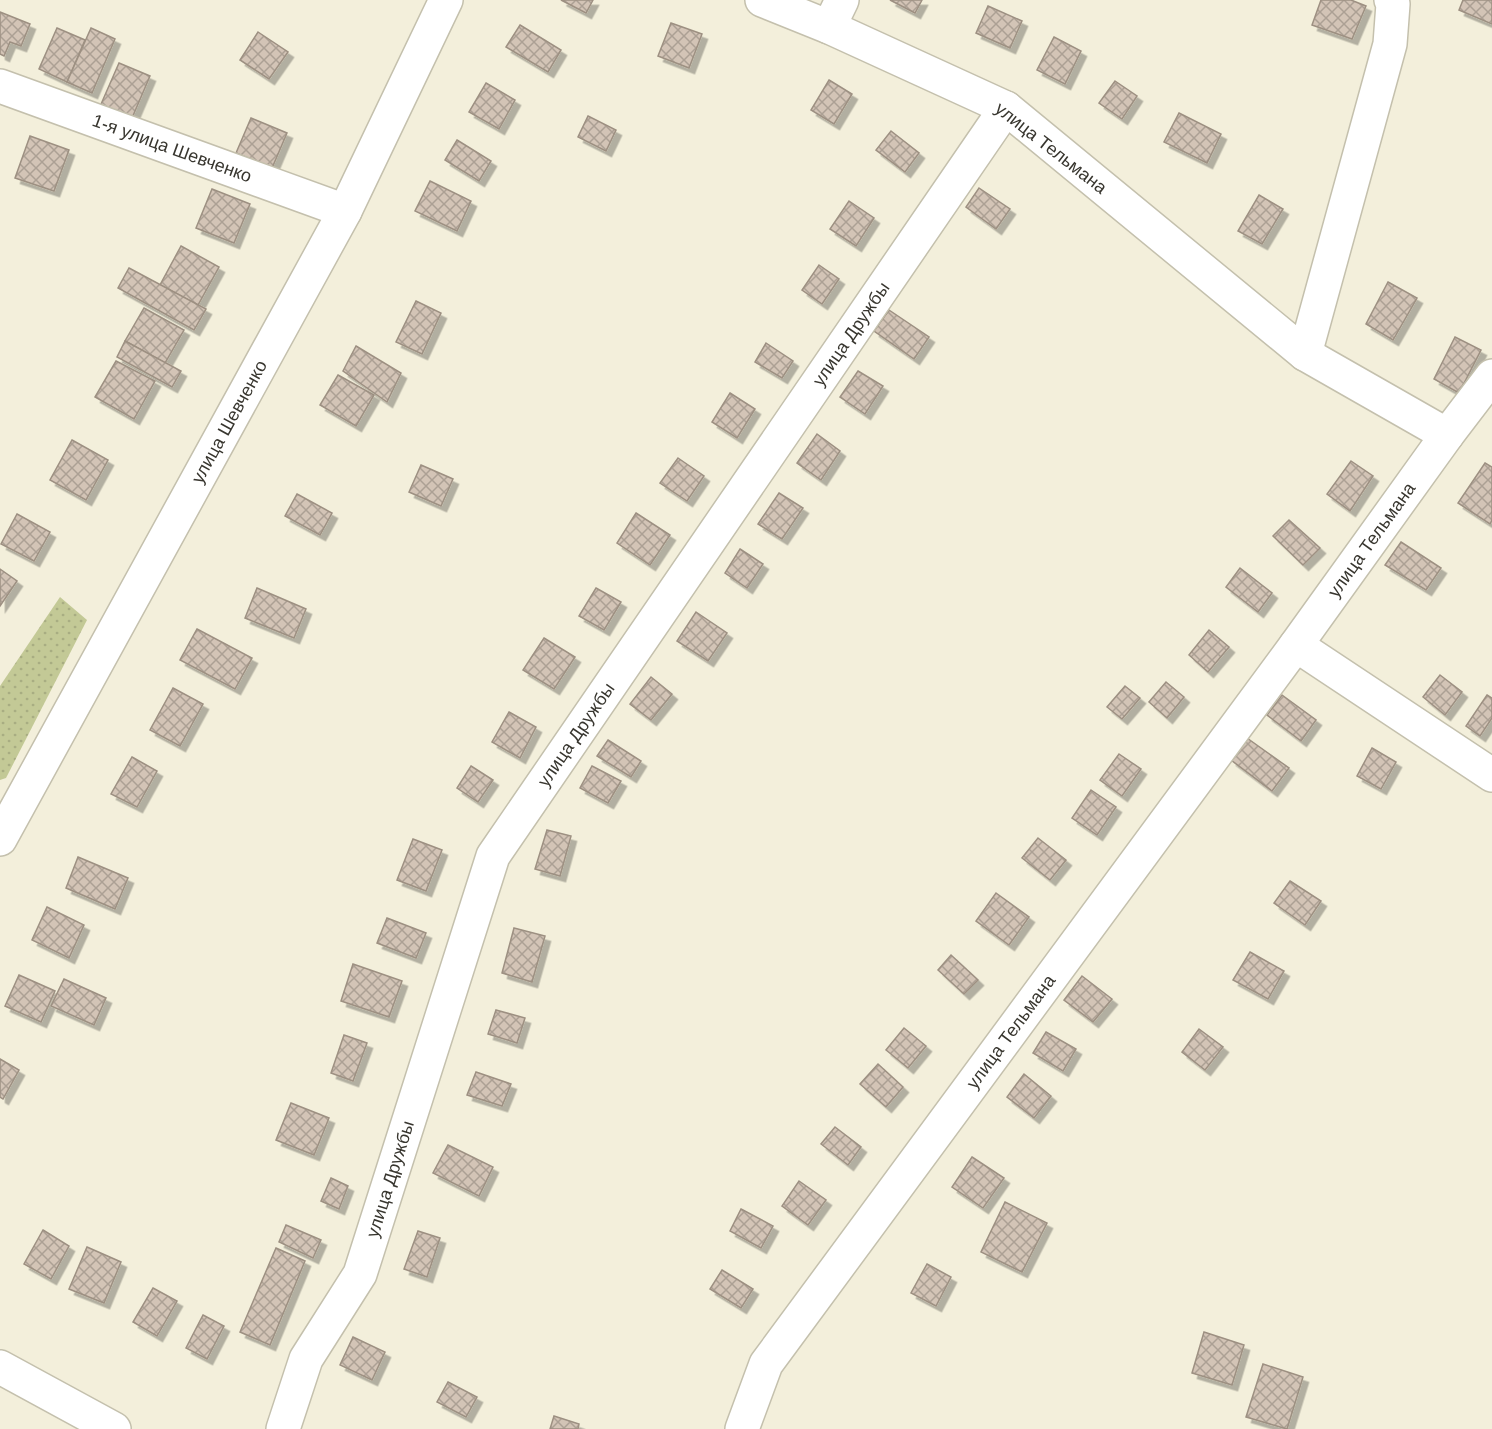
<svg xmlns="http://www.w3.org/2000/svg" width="1492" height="1429" font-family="Arial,sans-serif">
<defs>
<pattern id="grass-dots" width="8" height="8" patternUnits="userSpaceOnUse" patternTransform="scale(1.5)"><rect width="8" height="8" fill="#c3c996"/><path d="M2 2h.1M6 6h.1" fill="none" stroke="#a8ad82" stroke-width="1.8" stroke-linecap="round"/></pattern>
<pattern id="building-cross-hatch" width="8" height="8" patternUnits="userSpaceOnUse" patternTransform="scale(1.5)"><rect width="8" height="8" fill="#d3c4b6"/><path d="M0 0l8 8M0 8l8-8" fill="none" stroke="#aca094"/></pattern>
<filter id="shadow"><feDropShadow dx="5.5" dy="5.5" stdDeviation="0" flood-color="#0004"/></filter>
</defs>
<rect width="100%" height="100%" fill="#f3efdb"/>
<polygon fill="url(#grass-dots)" points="60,597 87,620 6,778 0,780 0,686"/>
<g fill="url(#building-cross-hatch)" stroke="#9d9082" stroke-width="1.5" filter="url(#shadow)">
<polygon points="561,0 593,0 586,13"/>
<polygon points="890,0 922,0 915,13"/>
<polygon points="1321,0 1351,0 1366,6 1352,39 1312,25"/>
<polygon points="1463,0 1492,0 1492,24 1459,10"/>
<polygon points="988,6 1022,21 1010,48 976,33"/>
<polygon points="0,12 30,24 21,46 10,42 4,56 0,54"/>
<polygon points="671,23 702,34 689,68 658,56"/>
<polygon points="520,25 561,50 548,72 506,47"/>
<polygon points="57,28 85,40 67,82 39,69"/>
<polygon points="91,28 115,39 92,93 67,82"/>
<polygon points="258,32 288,52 269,79 240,60"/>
<polygon points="1054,37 1081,51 1065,84 1037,70"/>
<polygon points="119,63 150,76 129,125 98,111"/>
<polygon points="829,80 852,94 834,124 811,110"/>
<polygon points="1115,81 1137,96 1122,119 1099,103"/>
<polygon points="486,83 515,100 499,129 469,112"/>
<polygon points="1179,113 1221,134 1207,163 1164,142"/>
<polygon points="588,116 616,130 606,151 578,137"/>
<polygon points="251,118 287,133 272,168 236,153"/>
<polygon points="891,131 919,153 905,172 876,150"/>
<polygon points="30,136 69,150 54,191 15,178"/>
<polygon points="457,140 491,161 479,181 445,160"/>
<polygon points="430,181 471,201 457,231 415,211"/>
<polygon points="979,188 1010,209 996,229 966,207"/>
<polygon points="212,189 250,204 234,243 196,228"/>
<polygon points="1259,195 1283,209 1262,244 1238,231"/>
<polygon points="849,201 874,218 856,246 830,229"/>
<polygon points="181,246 219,267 198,305 160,285"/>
<polygon points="819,265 839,279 822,304 802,290"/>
<polygon points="129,268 206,309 194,330 118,288"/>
<polygon points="1388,282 1417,298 1393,340 1366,324"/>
<polygon points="416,301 441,313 422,354 396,342"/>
<polygon points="144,308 184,330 165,363 125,341"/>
<polygon points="889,310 929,337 914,359 874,331"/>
<polygon points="1455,337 1481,350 1459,393 1434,379"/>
<polygon points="125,341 181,371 172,387 117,357"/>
<polygon points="766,343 793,361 782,378 755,362"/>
<polygon points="356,346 401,373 387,402 343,371"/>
<polygon points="116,361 155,381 134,419 95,397"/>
<polygon points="858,371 883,386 865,414 840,397"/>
<polygon points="338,375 374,395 356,426 320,405"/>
<polygon points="730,393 755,409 737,438 712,422"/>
<polygon points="817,434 840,451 821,480 797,463"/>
<polygon points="72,440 108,460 86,500 50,480"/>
<polygon points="678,458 704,476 687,501 660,483"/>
<polygon points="1351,461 1373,476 1350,511 1327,494"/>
<polygon points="1485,463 1492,467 1492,520 1490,524 1458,503"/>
<polygon points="421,465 453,479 441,506 409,492"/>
<polygon points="779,493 803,508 782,539 758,524"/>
<polygon points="297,494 332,513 320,535 285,516"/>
<polygon points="636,513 670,535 650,565 617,543"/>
<polygon points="17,514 50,532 34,561 1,544"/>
<polygon points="1289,520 1320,548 1303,565 1273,536"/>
<polygon points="1401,542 1441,568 1426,590 1385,565"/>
<polygon points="740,549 763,564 747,588 725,573"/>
<polygon points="1240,568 1272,593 1258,612 1226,587"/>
<polygon points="0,569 17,581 0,606"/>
<polygon points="257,588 306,609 294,638 245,618"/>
<polygon points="596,588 621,602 604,630 579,616"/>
<polygon points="696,612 727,633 708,661 677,641"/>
<polygon points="197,629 252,658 235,689 180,660"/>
<polygon points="1209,630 1229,647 1208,672 1189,655"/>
<polygon points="544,638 575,657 554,689 523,670"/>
<polygon points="1440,675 1462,692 1445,715 1423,697"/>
<polygon points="651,677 672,694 651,720 630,704"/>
<polygon points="1166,682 1184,697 1167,718 1149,702"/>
<polygon points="1125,686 1140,698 1122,719 1107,707"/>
<polygon points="173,688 203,704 180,746 150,730"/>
<polygon points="1282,695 1316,720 1301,741 1267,715"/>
<polygon points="1487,695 1492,698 1492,718 1480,736 1466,726"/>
<polygon points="509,712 536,727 520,758 492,742"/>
<polygon points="1247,738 1289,768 1272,791 1231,760"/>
<polygon points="608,740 641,761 631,777 597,756"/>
<polygon points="1372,748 1396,762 1381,789 1357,776"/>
<polygon points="1119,754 1141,769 1122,796 1100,780"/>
<polygon points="132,757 157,771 137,807 111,794"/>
<polygon points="471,766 493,780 478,802 457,788"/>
<polygon points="592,766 621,781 608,803 580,788"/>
<polygon points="1091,790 1116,807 1097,835 1072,818"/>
<polygon points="547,830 571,836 560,876 535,869"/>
<polygon points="1038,838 1066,860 1050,880 1022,858"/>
<polygon points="413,839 442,850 426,891 397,880"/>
<polygon points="78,857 128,878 115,909 66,888"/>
<polygon points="1290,881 1321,901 1305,925 1274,903"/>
<polygon points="996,893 1029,917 1009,945 976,921"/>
<polygon points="47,907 84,925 69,958 32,940"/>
<polygon points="387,918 426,933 416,958 377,943"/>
<polygon points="514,928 545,936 532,982 502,973"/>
<polygon points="1250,952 1284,971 1268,999 1233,980"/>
<polygon points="951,955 978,980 964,994 938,970"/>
<polygon points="353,964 402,981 389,1017 341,1001"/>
<polygon points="19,975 55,991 41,1022 5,1006"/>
<polygon points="1082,976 1112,999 1093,1022 1064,1000"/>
<polygon points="64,979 106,998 94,1025 51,1006"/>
<polygon points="496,1010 525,1018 517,1043 488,1034"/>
<polygon points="904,1028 926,1046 908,1068 886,1050"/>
<polygon points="1199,1029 1223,1047 1205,1070 1182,1052"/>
<polygon points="1046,1032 1076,1049 1063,1071 1033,1053"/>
<polygon points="344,1035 367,1043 353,1081 331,1073"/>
<polygon points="0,1059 19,1070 3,1099 0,1097"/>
<polygon points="878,1064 903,1087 886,1107 860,1084"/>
<polygon points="476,1072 511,1084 502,1106 467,1095"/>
<polygon points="1024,1074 1051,1096 1034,1118 1007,1097"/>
<polygon points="291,1103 329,1118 314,1155 276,1140"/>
<polygon points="835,1127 861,1147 848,1165 821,1144"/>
<polygon points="448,1145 493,1167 479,1196 433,1173"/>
<polygon points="972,1157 1004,1178 983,1208 952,1187"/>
<polygon points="331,1178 348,1186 339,1209 321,1201"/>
<polygon points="799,1181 826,1200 808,1225 782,1206"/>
<polygon points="1005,1202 1047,1223 1022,1272 981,1252"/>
<polygon points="741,1209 773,1226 761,1248 730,1231"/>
<polygon points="286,1225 321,1240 313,1258 279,1242"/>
<polygon points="43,1230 69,1246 51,1279 24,1264"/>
<polygon points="418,1231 440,1238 427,1277 404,1269"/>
<polygon points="87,1247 121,1262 104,1303 69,1289"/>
<polygon points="276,1248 305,1261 270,1345 240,1332"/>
<polygon points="927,1264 951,1277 936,1306 911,1293"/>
<polygon points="722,1270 753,1289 741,1308 710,1289"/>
<polygon points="153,1288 177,1301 157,1336 133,1322"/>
<polygon points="203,1315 224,1326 207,1359 186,1348"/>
<polygon points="1204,1332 1244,1345 1232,1385 1192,1373"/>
<polygon points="353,1337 385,1352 372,1380 340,1365"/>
<polygon points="1263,1364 1303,1377 1287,1429 1246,1417"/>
<polygon points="448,1382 477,1397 466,1417 437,1402"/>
<polygon points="554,1416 579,1424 578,1429 550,1429"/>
</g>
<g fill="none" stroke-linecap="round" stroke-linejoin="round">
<defs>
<g id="minor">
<polyline points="829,27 842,0"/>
<path id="s1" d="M 0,86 L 345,211"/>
<polyline points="1305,354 1390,44 1393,4 1391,0"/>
<polyline points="1447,435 1492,376"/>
<polyline points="1296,645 1492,775"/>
<polyline points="0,1367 114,1429"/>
<path id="s2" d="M 283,1429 L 306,1359 L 360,1274 L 493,856 L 1006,108"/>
<path id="s3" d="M 742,1429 L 766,1364 L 1296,645 L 1447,435 L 1305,354 L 1006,108 L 829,27 L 762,0"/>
</g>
<g id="major">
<path id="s4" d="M 0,839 L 345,211 L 446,0"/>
</g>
</defs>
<use href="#minor" stroke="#c4c0ad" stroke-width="36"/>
<use href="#major" stroke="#c4c0ad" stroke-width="36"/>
<use href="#minor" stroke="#fff" stroke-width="33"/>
<use href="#major" stroke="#fff" stroke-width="33"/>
</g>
<g text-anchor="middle" stroke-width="6" stroke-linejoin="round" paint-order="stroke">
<g font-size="18" fill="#38362f" stroke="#fff">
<text dy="6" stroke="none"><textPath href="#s1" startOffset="183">1-я улица Шевченко</textPath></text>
<text transform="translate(1051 148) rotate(38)" y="6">улица Тельмана</text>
<text dy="6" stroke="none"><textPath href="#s2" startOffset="1246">улица Дружбы</textPath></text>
<text dy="6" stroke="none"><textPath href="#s4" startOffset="476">улица Шевченко</textPath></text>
<text dy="6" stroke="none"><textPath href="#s3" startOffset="1092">улица Тельмана</textPath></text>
<text dy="6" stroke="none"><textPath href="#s2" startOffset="760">улица Дружбы</textPath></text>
<text dy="6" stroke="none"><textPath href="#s3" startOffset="482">улица Тельмана</textPath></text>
<text dy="6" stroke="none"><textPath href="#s2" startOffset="274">улица Дружбы</textPath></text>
</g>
</g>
</svg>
